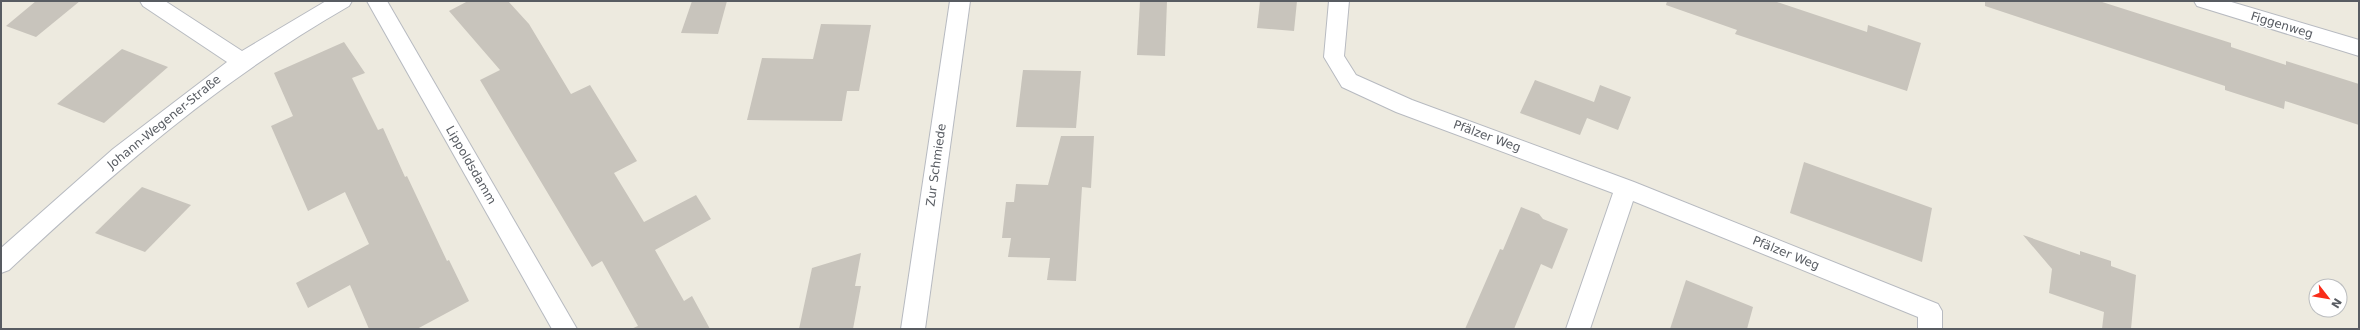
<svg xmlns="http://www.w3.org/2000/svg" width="2360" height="330" font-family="'DejaVu Sans',sans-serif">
<rect width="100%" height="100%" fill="#edeadf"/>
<g fill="#c8c4bc">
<polygon points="36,1 80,1 36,37 6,26"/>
<polygon points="468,1 508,1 529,24 571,94 590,85 637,161 614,173 644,222 696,195 711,219 655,250 684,301 692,296 710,329 631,329 638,326 602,261 592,267 480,80 500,70 449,11"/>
<polygon points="692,1 727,1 718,34 681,33"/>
<polygon points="1140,1 1167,1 1165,56 1137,55"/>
<polygon points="1260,1 1297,1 1294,31 1257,28"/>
<polygon points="1667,1 1774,1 1867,32 1868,25 1921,43 1907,91 1735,34 1737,30 1666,5"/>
<polygon points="1985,1 2099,1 2231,43 2231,47 2286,65 2286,61 2359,84 2359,125 2285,101 2284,109 2225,90 2225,86 1985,6"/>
<polygon points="821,24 871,25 859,91 847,91 842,121 747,120 762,58 813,59"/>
<polygon points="344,42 365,73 352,78 378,130 383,128 405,177 407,176 447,261 449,260 469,301 417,329 369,329 350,285 308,308 296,283 369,244 345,192 308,211 271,126 293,116 274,73"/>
<polygon points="122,49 168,67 104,123 57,104"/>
<polygon points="1023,70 1081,71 1076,128 1016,127"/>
<polygon points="1535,80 1594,102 1600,85 1631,97 1618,130 1587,118 1580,135 1520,113"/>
<polygon points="1061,136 1094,136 1091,188 1082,187 1076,281 1047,280 1050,258 1008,257 1011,238 1002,238 1006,202 1014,202 1016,184 1048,185"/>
<polygon points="1804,162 1932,208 1922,262 1790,213"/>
<polygon points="142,187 191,205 145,252 95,233"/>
<polygon points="1521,207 1539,214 1543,219 1568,229 1552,269 1541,264 1514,329 1465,329 1500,249 1503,250"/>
<polygon points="2023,235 2080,255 2080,251 2111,261 2111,266 2136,275 2131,329 2102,329 2104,312 2049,293 2052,269"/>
<polygon points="861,253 855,286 861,286 853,329 799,329 812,268"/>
<polygon points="1686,280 1753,307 1747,329 1670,329"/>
</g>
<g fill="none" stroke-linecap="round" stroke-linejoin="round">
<defs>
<g id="minor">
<path d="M 140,1 L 165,1 L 242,51 L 326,1 L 352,1 L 349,6 C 220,80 117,169 9,270 L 1,273 L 1,248 L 113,149 L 227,62 L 143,6 Z"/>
<polygon points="367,1 387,1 577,329 552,329"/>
<polygon points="1329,1 1349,1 1344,56 1356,75 1412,100 1634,182 1938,304 1942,311 1942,329 1918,329 1918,317 1633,201 1590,329 1566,329 1613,193 1396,112 1342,87 1324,57"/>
<polygon points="2194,1 2228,1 2359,40 2359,56 2197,6"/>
</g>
<polygon id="tertiary" points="950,1 970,1 925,329 901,329"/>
</defs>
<use href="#minor" stroke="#b7bac0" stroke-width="2"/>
<use href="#tertiary" stroke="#b7bac0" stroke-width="2"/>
<use href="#minor" fill="#fff" fill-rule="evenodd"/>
<use href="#tertiary" fill="#fff" fill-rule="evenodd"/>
</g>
<g text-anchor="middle" stroke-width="3" stroke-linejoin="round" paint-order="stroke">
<g font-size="12" fill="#585c62" stroke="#fff">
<text transform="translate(2282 25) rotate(17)" y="4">Figgenweg</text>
<text transform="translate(164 122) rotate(-39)" y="4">Johann-Wegener-Straße</text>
<text transform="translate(1487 136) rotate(20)" y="4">Pfälzer Weg</text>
<text transform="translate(471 165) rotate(60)" y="4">Lippoldsdamm</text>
<text transform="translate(936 165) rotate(-82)" y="4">Zur Schmiede</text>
<text transform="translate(1786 253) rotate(22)" y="4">Pfälzer Weg</text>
</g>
</g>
<rect width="2360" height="330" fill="none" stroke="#585c62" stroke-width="4"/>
<g transform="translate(2328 298) rotate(121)"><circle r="19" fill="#ffffff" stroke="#bcbec0"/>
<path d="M0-3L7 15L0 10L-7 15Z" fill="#f92c19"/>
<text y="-6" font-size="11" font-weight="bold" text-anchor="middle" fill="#585c62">N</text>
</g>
</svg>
